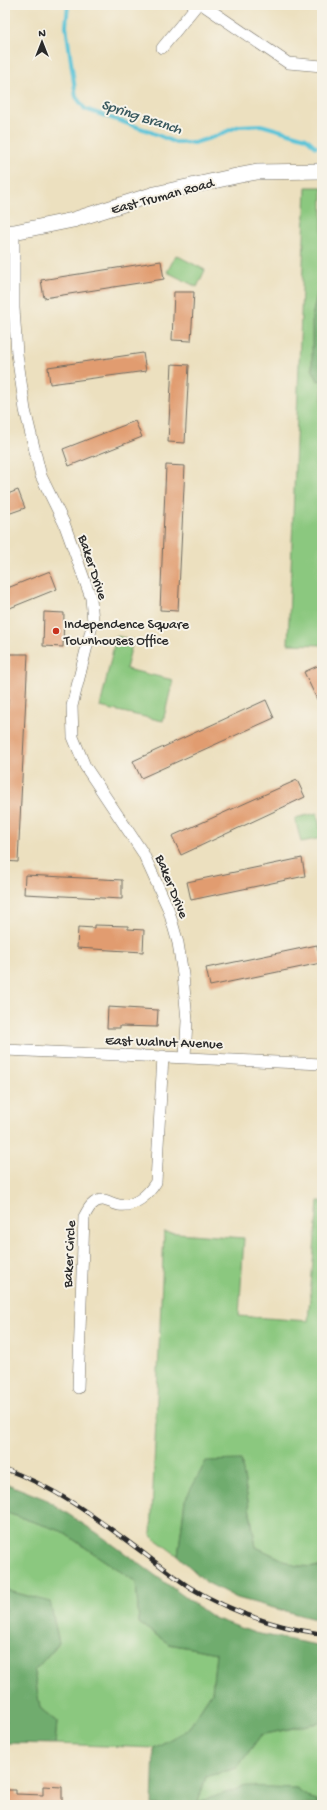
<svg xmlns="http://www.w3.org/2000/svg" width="327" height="1810" font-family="'Gochi Hand',sans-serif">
<rect width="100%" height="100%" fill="#f7f3e8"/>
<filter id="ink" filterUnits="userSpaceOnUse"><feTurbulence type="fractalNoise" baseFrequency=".025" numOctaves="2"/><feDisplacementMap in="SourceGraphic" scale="8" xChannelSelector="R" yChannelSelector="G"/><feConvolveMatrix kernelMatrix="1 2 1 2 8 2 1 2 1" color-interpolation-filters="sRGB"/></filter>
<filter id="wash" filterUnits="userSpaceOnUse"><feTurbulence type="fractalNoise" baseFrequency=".012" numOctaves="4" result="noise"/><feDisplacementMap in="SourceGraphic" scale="16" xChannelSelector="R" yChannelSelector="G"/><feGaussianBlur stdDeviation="0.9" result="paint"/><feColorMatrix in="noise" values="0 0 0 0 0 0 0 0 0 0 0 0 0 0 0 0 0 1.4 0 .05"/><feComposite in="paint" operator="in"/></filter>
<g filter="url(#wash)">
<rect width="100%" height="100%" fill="#ece0bf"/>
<g fill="#8bc87f" stroke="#5b7a55">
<polygon points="306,187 322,187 322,272 312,317 318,381 322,380 322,645 288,644"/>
<polygon points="176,255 205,270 197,287 167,272"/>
<polygon points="116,636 133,640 126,669 173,680 163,721 100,707"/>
<polygon points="317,813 322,838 301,842 295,818"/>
<polygon points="318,1201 322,1201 322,1567 296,1566 256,1547 241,1460 185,1500 178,1556 151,1536 164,1232 244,1238 239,1316 308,1321"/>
<polygon points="7,1513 61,1531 136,1582 139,1623 169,1644 216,1653 212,1692 187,1730 154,1748 55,1744 57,1722 40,1708 34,1671 59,1643 50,1602 5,1590 5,1514"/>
<polygon points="322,1722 322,1805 296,1788 198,1802 206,1777 237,1768 261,1735"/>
</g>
<g fill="#70ac6e" stroke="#4e6c4c">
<polygon points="322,272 322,380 318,381 312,369 312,317"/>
<polygon points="241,1460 256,1547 296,1566 322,1567 322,1621 237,1598 206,1582 178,1556 185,1500 206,1461"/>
<polygon points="5,1483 45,1499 97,1533 214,1618 255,1633 322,1646 322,1722 261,1735 237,1768 206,1777 198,1802 246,1786 296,1788 321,1805 152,1805 154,1748 187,1730 212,1692 216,1653 169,1644 139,1623 136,1582 61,1531 7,1513 5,1514"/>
<polygon points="5,1590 50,1602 59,1643 34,1671 40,1708 57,1722 55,1744 5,1743"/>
</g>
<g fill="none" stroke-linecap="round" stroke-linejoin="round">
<polyline stroke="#5cc4d8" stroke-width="4" points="68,5 66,26 76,97 85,109 146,130 174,142 194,143 216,136 239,126 261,125 306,138 316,147"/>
</g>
<g id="blocks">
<g fill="#e19c70">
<polygon points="161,261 164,279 44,298 41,280"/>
<polygon points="174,292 194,292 191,341 172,340"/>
<polygon points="143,353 146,371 50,384 48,367"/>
<polygon points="172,364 189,365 185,443 168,442"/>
<polygon points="135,421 142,437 69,466 63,449"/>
<polygon points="166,465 185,466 178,611 160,610"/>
<polygon points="18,490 25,508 5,515 5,495"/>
<polygon points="50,571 57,589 5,610 5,589"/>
<polygon points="44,612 64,613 63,647 43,646"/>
<polygon points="10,654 28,654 18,862 5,861 5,764"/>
<polygon points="322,664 322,710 304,672"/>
<polygon points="266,700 274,718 141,778 133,761"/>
<polygon points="297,780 305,797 181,855 172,836"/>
<polygon points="302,858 305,876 191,900 187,882"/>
<polygon points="25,875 122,880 122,899 24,894"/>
<polygon points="94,925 128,926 128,929 144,930 143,952 77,948 78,927 94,928"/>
<polygon points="317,945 321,963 210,986 206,968"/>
<polygon points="108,1007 158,1010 157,1027 120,1026 120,1028 107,1028"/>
<polygon points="43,1786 62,1787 62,1805 5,1805 5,1790 16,1790 16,1794 43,1795"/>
</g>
</g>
</g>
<g filter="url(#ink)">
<use href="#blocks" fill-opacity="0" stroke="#6f6a5f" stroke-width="1"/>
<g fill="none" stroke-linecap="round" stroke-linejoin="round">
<defs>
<g id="street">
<polyline points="203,5 288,63 322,66"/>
<polyline points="162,48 197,5"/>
<polyline points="14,232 14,308 17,354 25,410 41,476 64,523 91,598 93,622 72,706 73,737 85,766 143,853 168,908 178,943 183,975 187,1021 185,1057"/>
<polyline points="5,1050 322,1064"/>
<path d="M 78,1388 L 84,1217 C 88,1209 93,1199 104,1200 C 109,1201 113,1204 119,1205 C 135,1207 148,1195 156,1182 L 163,1056"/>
</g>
<polyline id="secondary" points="5,233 14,232 73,220 155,194 236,176 257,172 322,171"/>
</defs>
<use href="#street" stroke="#6f6a5f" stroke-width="12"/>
<use href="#secondary" stroke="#6f6a5f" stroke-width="16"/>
<use href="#street" stroke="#fff" stroke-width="11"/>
<use href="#secondary" stroke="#fff" stroke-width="15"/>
<defs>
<path id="rail" d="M 5,1469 C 56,1487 99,1520 142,1552 C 158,1564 174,1577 191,1588 C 231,1612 276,1627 322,1634"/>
</defs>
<use href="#rail" stroke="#2b2b2b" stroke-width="4.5"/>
<use href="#rail" stroke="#f7f3e8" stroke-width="3" stroke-dasharray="9" stroke-linecap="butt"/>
</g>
</g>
<circle fill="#c8321e" stroke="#f7f3e8" stroke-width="1.5" cx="56" cy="631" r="4"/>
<g text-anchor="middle" stroke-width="4" stroke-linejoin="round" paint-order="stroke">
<g font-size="14" fill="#2b2b2b" stroke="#f7f3e8">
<text transform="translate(162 195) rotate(-15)" y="5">East Truman Road</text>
<text transform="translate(94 567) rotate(72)" y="5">Baker Drive</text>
<text transform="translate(173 886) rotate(68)" y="5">Baker Drive</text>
<text transform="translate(164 1041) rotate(2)" y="5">East Walnut Avenue</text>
<text transform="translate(68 1254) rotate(-87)" y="5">Baker Circle</text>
</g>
<g font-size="14" fill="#2b2b2b" stroke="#f7f3e8" text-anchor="start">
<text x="64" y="628">Independence Square<tspan x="64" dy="16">Townhouses Office</tspan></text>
</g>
<g font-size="15" font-style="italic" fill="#3a595f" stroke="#f7f3e8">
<text transform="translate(142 116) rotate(18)" y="5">Spring Branch</text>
</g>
</g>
<rect width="327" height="1810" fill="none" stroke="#f7f3e8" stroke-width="20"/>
<g transform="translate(42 42)" stroke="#f7f3e8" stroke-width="3" paint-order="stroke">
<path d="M0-3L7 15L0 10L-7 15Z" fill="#2b2b2b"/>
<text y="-6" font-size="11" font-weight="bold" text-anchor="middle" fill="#2b2b2b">N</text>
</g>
</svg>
